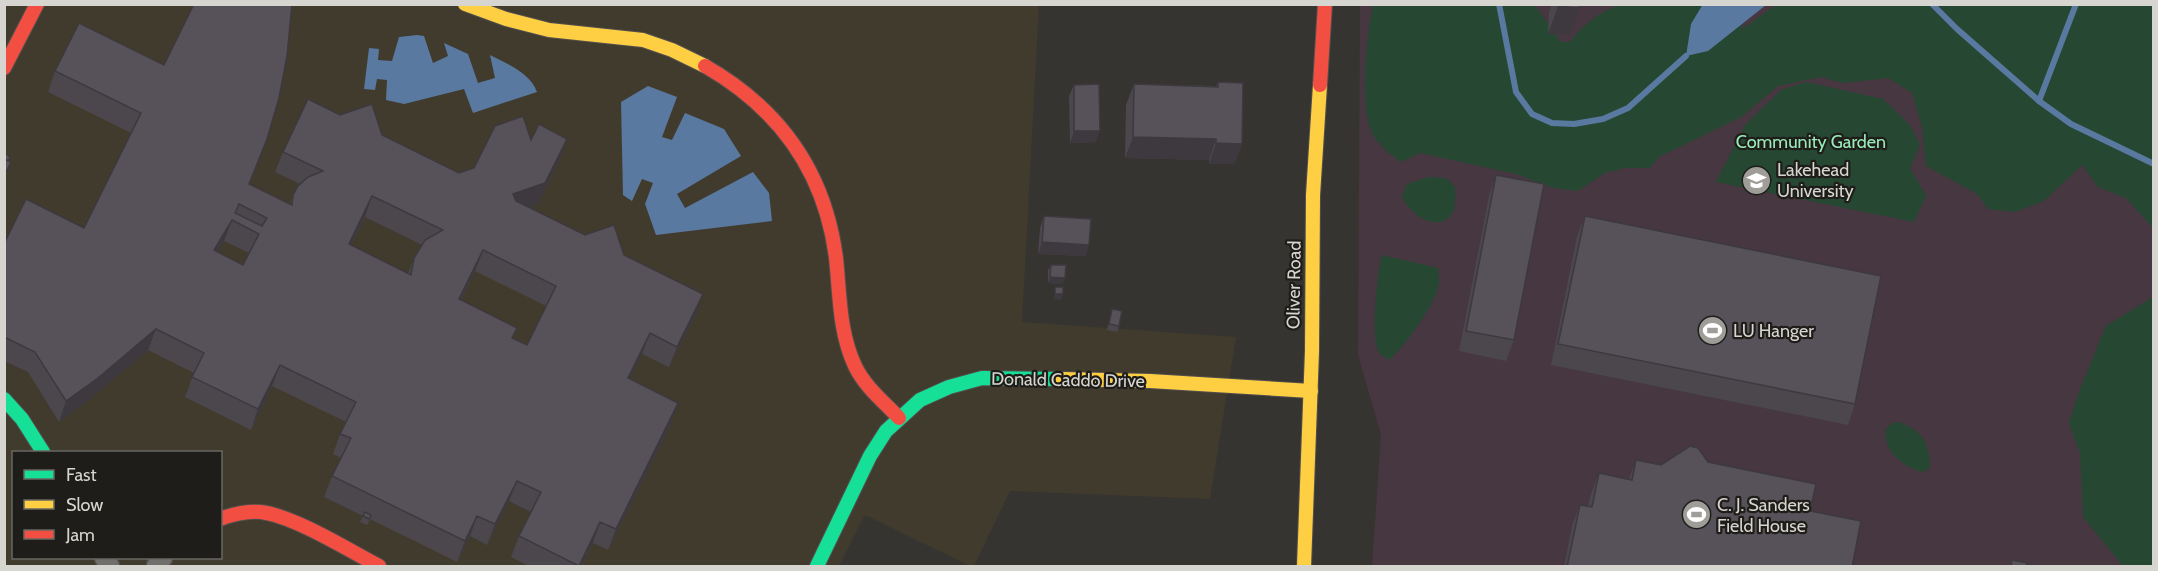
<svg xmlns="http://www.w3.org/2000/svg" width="2158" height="571" font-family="Cabin,sans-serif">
<rect width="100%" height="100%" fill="#363430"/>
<path fill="#413b2e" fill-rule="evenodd" d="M 4,5 L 1039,5 L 1022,322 L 1236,337 L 1210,499 L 1010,491 L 974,566 L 970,566 L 865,515 L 839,566 L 5,566 ZM 14,452 L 220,452 L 220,558 L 14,558 Z"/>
<polygon fill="#463740" points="1360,5 2153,5 2153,566 1372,566 1381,435 1358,355"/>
<g fill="#264833">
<path d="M 1373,5 L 1535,5 L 1561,42 L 1570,42 C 1582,25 1600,12 1619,5 L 1743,5 L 1742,29 L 1776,5 L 2153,5 L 2153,228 L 2126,198 L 2098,187 L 2082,165 L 2044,201 L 2015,212 L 1988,209 L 1977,194 L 1926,166 L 1922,127 L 1912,93 L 1888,78 L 1844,83 L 1821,77 L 1778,86 L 1741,117 L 1659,157 L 1650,168 L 1625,168 L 1605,173 L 1578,191 L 1554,188 L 1516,174 L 1420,153 L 1401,162 C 1391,155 1378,145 1372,133 C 1359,105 1367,34 1373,5 Z"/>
<polygon points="1806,82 1883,99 1910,125 1920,145 1910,168 1926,196 1914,222 1716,182 1745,125 1781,90"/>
<path d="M 1428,177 L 1446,178 L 1455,187 C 1455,197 1457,207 1451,215 C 1436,234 1408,212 1402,196 L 1407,184 Z"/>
<path d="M 1382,255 L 1438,268 C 1438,272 1440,279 1439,283 C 1436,304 1405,346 1389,360 C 1385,357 1380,355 1378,351 C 1371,331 1377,275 1382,255 Z"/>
<polygon points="2153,297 2153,566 2123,566 2083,517 2080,453 2069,423 2080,389 2106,326"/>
<path d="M 1899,422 C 1923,431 1929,443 1930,468 L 1922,472 C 1903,467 1882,450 1886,429 L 1892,423 Z"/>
</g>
<g fill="#5979a0">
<polygon points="1703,4 1766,4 1766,5 1708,51 1686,56 1691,24"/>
<path d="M 417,35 L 424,36 L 433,63 L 448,56 L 444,43 L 468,54 L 478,83 L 495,78 L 490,55 C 508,64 530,73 537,92 L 473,113 L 464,89 L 404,104 L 386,100 L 387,80 L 377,79 L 375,90 L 364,89 L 369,48 L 379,49 L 378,60 L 392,61 L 399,37 Z"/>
<polygon points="648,86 677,97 662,137 672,140 685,113 724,129 741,156 677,194 685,208 753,172 769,193 772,221 656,235 645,204 653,183 642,179 632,201 623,195 621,102"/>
</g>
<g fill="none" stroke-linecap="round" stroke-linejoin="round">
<g stroke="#5979a0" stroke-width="6">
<polyline points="1499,4 1516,92 1532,114 1552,123 1574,124 1603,119 1628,108 1686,56"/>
<polyline points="1932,4 1957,29 2039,101"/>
<polyline points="2076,4 2039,101 2071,124 2154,164"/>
</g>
<defs>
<g id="street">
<polyline points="104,558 110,566"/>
<polyline points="156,566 163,558"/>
</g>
<g id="fast">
<polyline points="4,399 22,419 43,452"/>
<polyline points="817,566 870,456 886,431 920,400 949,387 982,378 1061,379"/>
</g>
<g id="slow">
<polyline points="465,4 506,19 549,30 643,40 672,50 705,66"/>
<polyline points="1061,379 1150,381 1311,391"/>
<polyline points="1304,566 1312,351 1313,195 1320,85"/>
</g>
<g id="jam">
<path d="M 705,66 C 780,109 825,172 836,258 C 840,295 839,332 855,366 C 865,387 884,402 899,418"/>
<polyline points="4,68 37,4"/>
<polyline points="1320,85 1325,4"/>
<path d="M 220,519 C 233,514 247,511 261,512 C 294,516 348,550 379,566"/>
</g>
</defs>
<use href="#street" stroke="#52504d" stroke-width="21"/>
<use href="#fast" stroke="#52504d" stroke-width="16"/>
<use href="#slow" stroke="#52504d" stroke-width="16"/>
<use href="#jam" stroke="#52504d" stroke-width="16"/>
<use href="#street" stroke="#706f6c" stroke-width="18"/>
<use href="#fast" stroke="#16e098" stroke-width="14"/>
<use href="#slow" stroke="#ffcf43" stroke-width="14"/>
<use href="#jam" stroke="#f24e42" stroke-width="14"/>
</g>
<g fill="#4b474d" fill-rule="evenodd">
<polygon points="1552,4 1579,4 1569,35 1548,34 1549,12"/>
<path d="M 55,71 L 267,139 L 250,184 L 290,204 L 293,195 L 300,184 L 275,172 L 283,152 L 382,135 L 459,173 L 474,168 L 531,140 L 567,139 L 560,159 L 538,204 L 528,207 L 624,255 L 696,315 L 669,367 L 642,354 L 630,379 L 671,424 L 608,550 L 593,543 L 581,567 L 531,567 L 511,557 L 519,536 L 531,512 L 509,501 L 487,545 L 470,536 L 457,562 L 370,519 L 367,525 L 360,522 L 363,516 L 324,497 L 332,476 L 341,458 L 333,454 L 340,434 L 346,422 L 272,386 L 251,430 L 185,397 L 194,373 L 148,350 L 90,399 L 59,422 L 28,372 L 4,361 L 4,244 L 84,228 L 131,133 L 48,92 ZM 365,217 L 422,245 L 414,258 L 408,274 L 351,245 ZM 224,241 L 249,253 L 243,265 L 217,252 ZM 475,271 L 546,306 L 527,345 L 513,339 L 461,300 Z"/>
<polygon points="1218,82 1242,144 1234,164 1209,164 1209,160 1125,158 1126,105 1134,84 1216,86"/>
<polygon points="1074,85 1096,142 1070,143 1069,96"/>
<polygon points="1496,175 1514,340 1506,361 1459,351 1489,196"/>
<polygon points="1044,216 1089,245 1085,256 1038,254 1040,228"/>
<polygon points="1585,216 1855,404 1848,425 1551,365 1577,236"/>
<polygon points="1051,265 1063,284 1048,283 1048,270"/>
<polygon points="1112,309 1119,326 1117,332 1107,330"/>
<polygon points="1636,460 1661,465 1708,462 1810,511 1852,567 1564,567 1572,525 1580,505 1588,506 1591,494 1599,473 1629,479"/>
</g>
<g fill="#3d393e">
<polygon points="1558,6 1579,8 1569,35 1548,34"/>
<polygon points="1074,131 1100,131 1096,142 1070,143"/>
<polygon points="1133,137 1216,139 1209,160 1125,158"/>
<polygon points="567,139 560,159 538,204 506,215 513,194"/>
<polygon points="1216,143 1242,144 1234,164 1209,164"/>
<polygon points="372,196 365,217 341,265 349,244"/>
<polygon points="232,220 224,241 206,271 214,250"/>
<polygon points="1042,242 1089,245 1085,256 1038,254"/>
<polygon points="483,250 475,271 451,319 459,299"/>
<polygon points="1050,277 1065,278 1063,284 1048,283"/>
<polygon points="703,294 696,315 669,367 677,347"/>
<polygon points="1055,294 1063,294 1061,300 1053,299"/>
<polygon points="156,329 148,350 90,399 59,422 66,401"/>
<polygon points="650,333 642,354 620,399 628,378"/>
<polygon points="280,365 272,386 251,430 258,409"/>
<polygon points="678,403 671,424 608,550 616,529"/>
<polygon points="517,481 509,501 487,545 495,524"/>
<polygon points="477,516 470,536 457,562 465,541"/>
<polygon points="600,522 593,543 581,567 578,567"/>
</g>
<g fill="#575259" stroke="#3d393e" stroke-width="1.5" fill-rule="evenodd">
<path d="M 194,4 L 292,4 L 287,56 L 279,98 L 267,139 L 249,184 L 292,205 L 293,195 L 298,186 L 308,177 L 323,171 L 283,152 L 308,99 L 340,115 L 372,104 L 382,135 L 459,173 L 474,168 L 495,126 L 523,116 L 531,140 L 539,124 L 567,139 L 545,183 L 513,194 L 516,201 L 585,235 L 614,225 L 624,255 L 703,294 L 677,347 L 650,333 L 628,378 L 678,403 L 616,529 L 600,522 L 579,566 L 519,536 L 541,492 L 517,481 L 495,524 L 477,516 L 465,541 L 332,476 L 351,438 L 340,434 L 356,402 L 280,365 L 258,409 L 192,377 L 204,353 L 156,329 L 98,378 L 66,401 L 35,352 L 4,337 L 4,244 L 26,199 L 84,228 L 141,113 L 55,71 L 79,23 L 164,65 ZM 372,196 L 443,230 L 425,240 L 414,258 L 411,275 L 349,244 ZM 239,204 L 267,218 L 262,226 L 235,213 ZM 232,220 L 259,234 L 243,265 L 214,250 ZM 483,250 L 556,286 L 527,345 L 512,338 L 517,328 L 459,299 Z"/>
<polygon points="1558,4 1579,4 1579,8 1558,6"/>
<polygon points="1218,82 1243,83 1242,144 1216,143 1216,139 1133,137 1134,84 1218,87"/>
<polygon points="1099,84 1100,131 1074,131 1074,85"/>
<polygon points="4,154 8,155 10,158 8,161 4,159"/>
<polygon points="4,159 11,162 4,176"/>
<polygon points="1496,175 1544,184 1514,340 1466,331"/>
<polygon points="1044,216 1091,219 1089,245 1042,242"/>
<polygon points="1585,216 1881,276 1855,404 1558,344"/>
<polygon points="1051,265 1066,265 1065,278 1050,277"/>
<rect x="1055" y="287" width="8" height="7"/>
<polygon points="1112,309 1122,311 1119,326 1109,324"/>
<polygon points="1690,446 1698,448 1708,462 1816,484 1810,511 1861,521 1852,567 1567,567 1580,505 1592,507 1599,473 1632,480 1636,460 1661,465"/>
<polygon points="365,512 371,515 369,519 363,516"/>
<polygon points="2012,560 2027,563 2026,567 2011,567"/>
</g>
<defs>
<symbol id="university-disc" viewBox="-11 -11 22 22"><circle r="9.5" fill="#9f9d98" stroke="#1e1d19"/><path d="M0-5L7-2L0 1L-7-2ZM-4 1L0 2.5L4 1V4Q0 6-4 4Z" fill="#fff"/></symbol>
<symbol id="stadium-disc" viewBox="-11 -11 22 22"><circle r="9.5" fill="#9f9d98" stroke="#1e1d19"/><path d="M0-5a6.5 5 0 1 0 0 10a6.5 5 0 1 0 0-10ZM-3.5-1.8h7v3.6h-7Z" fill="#fff"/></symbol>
</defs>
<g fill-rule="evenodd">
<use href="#university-disc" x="1740" y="164" width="33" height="33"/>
<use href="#stadium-disc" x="1696" y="314" width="33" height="33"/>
<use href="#stadium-disc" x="1680" y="498" width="33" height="33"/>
</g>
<g text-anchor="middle" stroke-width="4.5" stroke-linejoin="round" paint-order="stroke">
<g font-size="18" fill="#99ecba" stroke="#1e1d19">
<text x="1811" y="148">Community Garden</text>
</g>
<g font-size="18" fill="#d7d5d0" stroke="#1e1d19" text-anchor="start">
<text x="1777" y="176">Lakehead<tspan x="1777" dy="21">University</tspan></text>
<text x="1733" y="337">LU Hanger</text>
<text x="1717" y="511">C. J. Sanders<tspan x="1717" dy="21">Field House</tspan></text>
</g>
<g font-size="18" fill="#d7d5d0" stroke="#1e1d19">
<text transform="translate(1294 285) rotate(-89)" y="6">Oliver Road</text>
<text transform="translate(1068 380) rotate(1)" y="6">Donald Caddo Drive</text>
</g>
</g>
<rect width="2158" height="571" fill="none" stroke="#d7d5d0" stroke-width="12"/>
<rect x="12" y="451" width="210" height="108" fill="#1e1d19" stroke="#686762" stroke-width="1.5"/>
<rect x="24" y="470" width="30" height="9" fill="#16e098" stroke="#686762" stroke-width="1.5"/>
<text x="66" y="481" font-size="18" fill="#d7d5d0">Fast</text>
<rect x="24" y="500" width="30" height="9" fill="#ffcf43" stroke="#686762" stroke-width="1.5"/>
<text x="66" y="511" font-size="18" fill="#d7d5d0">Slow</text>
<rect x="24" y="530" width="30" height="9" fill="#f24e42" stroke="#686762" stroke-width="1.5"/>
<text x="66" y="541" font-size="18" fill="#d7d5d0">Jam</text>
</svg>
